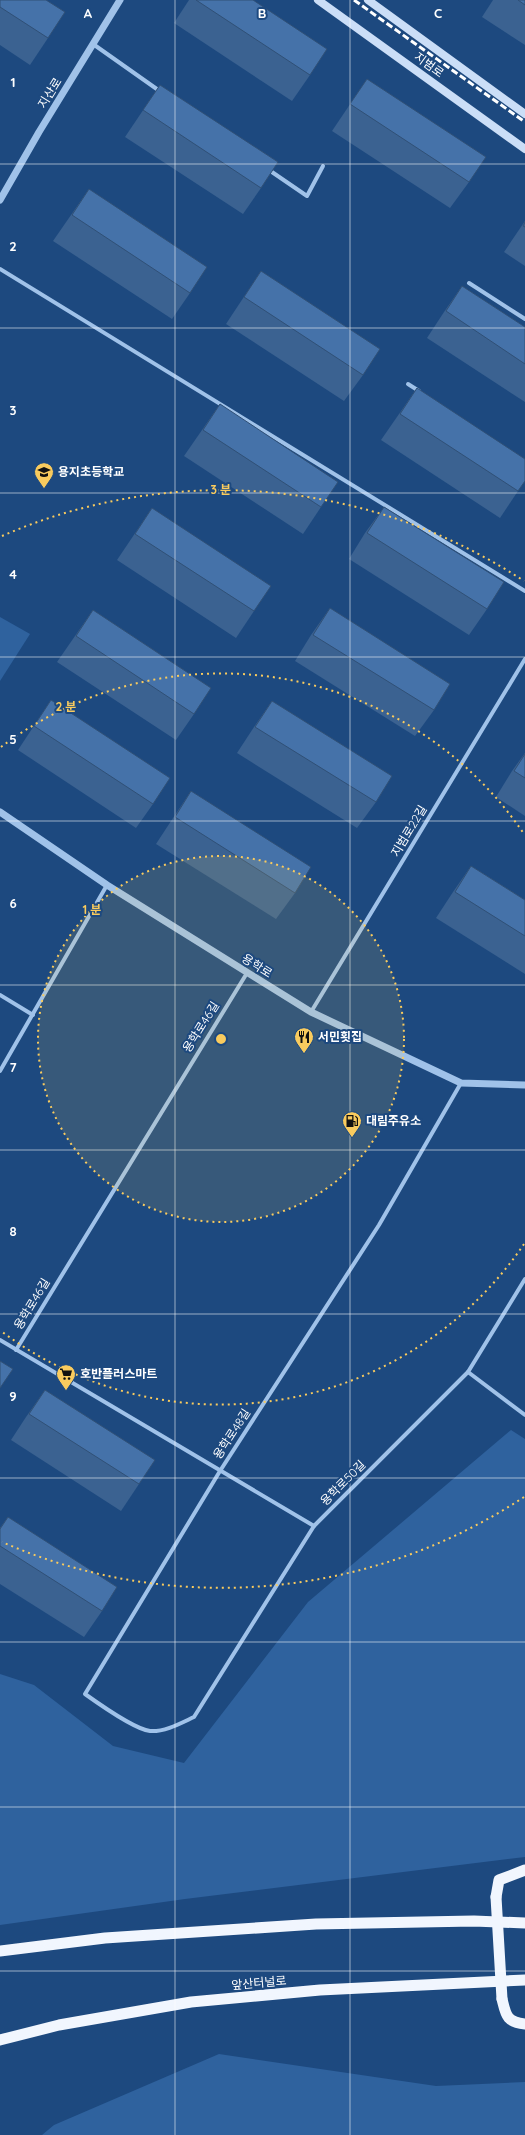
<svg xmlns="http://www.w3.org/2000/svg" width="525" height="2135" font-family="Quicksand,'Noto Sans KR',sans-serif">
<rect width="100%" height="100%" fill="#1d497f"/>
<g fill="#2f629e">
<polygon points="0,617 30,634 0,681"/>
<polygon points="511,1430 525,1439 525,1857 185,1899 0,1925 0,1674 34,1685 113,1746 184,1763 308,1602"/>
<polygon points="219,2054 436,2086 525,2082 525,2135 42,2135 54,2125"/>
</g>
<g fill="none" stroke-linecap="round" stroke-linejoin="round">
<g stroke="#a0c2e9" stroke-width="4">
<polyline points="93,44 161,92"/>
<polyline points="269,170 307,196 323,166"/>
<polyline points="0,269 525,591"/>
<polyline points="469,283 525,319"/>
<polyline points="408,384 419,391"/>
<polyline points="0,995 33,1015"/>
<polyline points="311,1012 525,659"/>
<polyline points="0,1071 107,885"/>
<path d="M 461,1083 L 379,1225 L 220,1471 L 85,1694 C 99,1704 134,1729 150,1731 C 165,1732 181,1723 194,1717 L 314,1526 L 468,1372 L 525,1279"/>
<polyline points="0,1340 314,1526"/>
<polyline points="16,1350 247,973"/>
<polyline points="468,1372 525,1415"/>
</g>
<g stroke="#a0c2e9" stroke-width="7">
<polyline points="0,200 39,132 120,0"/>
<polyline points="0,812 107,885 311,1012 461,1083 525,1085"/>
</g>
<g stroke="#cbdef7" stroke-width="8">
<polyline points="318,0 525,149"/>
<polyline points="368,0 525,114"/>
</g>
<g stroke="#f1f6fe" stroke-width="11">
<polyline points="496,1897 499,1880 525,1870"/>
<polyline points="0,1951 105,1938 316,1924 474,1921 525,1923"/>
<path d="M 502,1999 C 506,2015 506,2022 525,2024"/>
<polyline points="0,2040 59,2025 191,2002 320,1990 525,1980"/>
</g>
<polyline stroke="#fff" stroke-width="3" stroke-dasharray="7 3" stroke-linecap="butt" points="354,0 525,122"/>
<polyline stroke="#f1f6fe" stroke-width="11" points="496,1897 502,1999"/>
</g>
<g fill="#3b6291">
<polygon points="0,0 48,38 30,65 0,45"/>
<polygon points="189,0 253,0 310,75 292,101 174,23"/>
<polygon points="493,0 525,0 525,45 482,17"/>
<polygon points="367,79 469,182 450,208 332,131"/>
<polygon points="160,85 261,188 243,214 125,137"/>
<polygon points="89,189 190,293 172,319 53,241"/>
<polygon points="525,221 525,266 504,252"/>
<polygon points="261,271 363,375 344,401 226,324"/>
<polygon points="462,286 525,327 525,402 427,338 444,312"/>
<polygon points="417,388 518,491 500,518 381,440"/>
<polygon points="220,404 321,507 303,534 184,456"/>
<polygon points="384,507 487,609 469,635 349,559 365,533"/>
<polygon points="152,508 254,611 236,638 117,560"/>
<polygon points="330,608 434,710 415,736 295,661 311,635"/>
<polygon points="93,610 194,714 176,740 57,662"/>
<polygon points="51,700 153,804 136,828 18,750"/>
<polygon points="272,701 376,802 357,828 237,753 254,727"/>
<polygon points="525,753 525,816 496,797 512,771"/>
<polygon points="191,791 295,893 276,919 156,844 173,818"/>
<polygon points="471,866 525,900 525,974 436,918 453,892"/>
<polygon points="45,1390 139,1484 121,1511 11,1440 26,1417"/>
<polygon points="8,1517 102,1611 84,1637 0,1584 0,1528"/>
</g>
<g fill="#4572a9" stroke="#305076">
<polygon points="0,0 46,0 65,12 48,38 0,7"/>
<polygon points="196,0 253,0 327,49 310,75"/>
<polygon points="518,0 525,0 525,5"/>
<polygon points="367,79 486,157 469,182 350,104"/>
<polygon points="160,85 278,162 261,188 143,110"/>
<polygon points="89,189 207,267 190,293 72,215"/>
<polygon points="525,222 525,227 523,226"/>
<polygon points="261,271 380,349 363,375 244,297"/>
<polygon points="462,286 525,327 525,364 446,311"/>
<polygon points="417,388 525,459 525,481 518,491 400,414"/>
<polygon points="220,404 338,482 321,507 203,430"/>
<polygon points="384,507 504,582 487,609 367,533"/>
<polygon points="152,508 271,586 254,611 135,534"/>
<polygon points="330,608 450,684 434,710 313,635"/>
<polygon points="93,610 211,688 194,714 76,636"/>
<polygon points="51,700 170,778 153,804 34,726"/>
<polygon points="272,701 392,776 376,802 255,727"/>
<polygon points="525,754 525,778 514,771"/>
<polygon points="191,791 311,867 295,893 175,817"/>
<polygon points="471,866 525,900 525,936 455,892"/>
<polygon points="0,1361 13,1369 0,1388"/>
<polygon points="45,1390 155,1460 139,1484 29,1414"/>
<polygon points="8,1517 117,1587 102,1611 0,1546 0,1529"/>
</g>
<path fill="none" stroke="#fff" stroke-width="1" stroke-opacity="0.55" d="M 175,0 L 175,2135M 350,0 L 350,2135M 0,164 L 525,164M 0,328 L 525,328M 0,493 L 525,493M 0,657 L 525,657M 0,821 L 525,821M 0,985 L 525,985M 0,1150 L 525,1150M 0,1314 L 525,1314M 0,1478 L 525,1478M 0,1642 L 525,1642M 0,1807 L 525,1807M 0,1971 L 525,1971"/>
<circle cx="221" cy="1039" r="183" fill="#f9cb5e" fill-opacity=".12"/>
<g fill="none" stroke="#f9cb5e" stroke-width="2" stroke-dasharray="2 4">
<circle cx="221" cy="1039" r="183"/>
<path d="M524 1244A366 366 0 0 1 1 1331M1 747A366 366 0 0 1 524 834"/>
<path d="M524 1497A549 549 0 0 1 2 1542M2 536A549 549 0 0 1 524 581"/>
</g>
<defs>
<symbol id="school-pin" viewBox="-11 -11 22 30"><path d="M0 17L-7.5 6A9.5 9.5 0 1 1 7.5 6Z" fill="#f9cb5e" stroke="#1d497f"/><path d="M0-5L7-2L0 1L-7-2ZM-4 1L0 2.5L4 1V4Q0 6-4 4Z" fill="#111"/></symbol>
<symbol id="restaurant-pin" viewBox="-11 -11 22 30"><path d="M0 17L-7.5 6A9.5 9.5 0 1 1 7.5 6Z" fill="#f9cb5e" stroke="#1d497f"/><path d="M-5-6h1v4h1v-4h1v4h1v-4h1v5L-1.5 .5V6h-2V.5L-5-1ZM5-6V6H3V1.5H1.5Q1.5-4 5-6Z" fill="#111"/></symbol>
<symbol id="fuel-pin" viewBox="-11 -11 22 30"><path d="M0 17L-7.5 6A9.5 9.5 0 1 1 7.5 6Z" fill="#f9cb5e" stroke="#1d497f"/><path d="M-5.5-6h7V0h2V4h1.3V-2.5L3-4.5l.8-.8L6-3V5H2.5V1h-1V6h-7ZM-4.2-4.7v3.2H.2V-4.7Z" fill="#111"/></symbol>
<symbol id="supermarket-pin" viewBox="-11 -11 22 30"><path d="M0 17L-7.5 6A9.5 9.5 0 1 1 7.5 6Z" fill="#f9cb5e" stroke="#1d497f"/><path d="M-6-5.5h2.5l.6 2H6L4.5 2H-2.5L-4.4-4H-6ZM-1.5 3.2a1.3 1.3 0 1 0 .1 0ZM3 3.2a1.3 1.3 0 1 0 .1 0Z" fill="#111"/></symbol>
</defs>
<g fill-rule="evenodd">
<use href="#school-pin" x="33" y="461" width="22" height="30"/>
<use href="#restaurant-pin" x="293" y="1026" width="22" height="30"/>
<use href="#fuel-pin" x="341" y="1110" width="22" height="30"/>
<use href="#supermarket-pin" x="55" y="1363" width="22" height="30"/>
</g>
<g text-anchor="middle" stroke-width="4" stroke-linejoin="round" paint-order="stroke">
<g font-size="12" fill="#fff" stroke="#1d497f">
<text transform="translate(429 65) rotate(36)" y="4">지범로</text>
<text transform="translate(50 93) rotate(-58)" y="4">지산로</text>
<text transform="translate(409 831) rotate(-59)" y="4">지범로22길</text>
<text transform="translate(257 966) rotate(32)" y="4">용학로</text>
<text transform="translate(201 1027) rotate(-58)" y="4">용학로46길</text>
<text transform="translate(32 1304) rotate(-59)" y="4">용학로46길</text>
<text transform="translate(232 1434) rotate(-57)" y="4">용학로48길</text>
<text transform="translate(343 1483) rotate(-45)" y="4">용학로50길</text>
<text transform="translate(259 1983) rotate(-5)" y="4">앞산터널로</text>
</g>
<g font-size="12" font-weight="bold" fill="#fff" stroke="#1d497f" text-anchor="start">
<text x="58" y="476">용지초등학교</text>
<text x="318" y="1041">서민횟집</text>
<text x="366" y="1125">대림주유소</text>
<text x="80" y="1378">호반플러스마트</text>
</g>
</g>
<g font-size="13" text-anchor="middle" font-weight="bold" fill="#fff" stroke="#1d497f" stroke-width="4" stroke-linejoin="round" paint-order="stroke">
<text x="88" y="18">A</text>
<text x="262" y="18">B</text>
<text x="438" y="18">C</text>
<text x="13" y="87">1</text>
<text x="13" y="251">2</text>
<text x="13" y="415">3</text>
<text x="13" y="579">4</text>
<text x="13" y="744">5</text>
<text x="13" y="908">6</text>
<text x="13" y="1072">7</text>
<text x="13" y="1236">8</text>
<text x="13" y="1401">9</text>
</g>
<circle cx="221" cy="1039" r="6" fill="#f9cb5e" stroke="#1d497f" stroke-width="2"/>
<g font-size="12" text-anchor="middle" font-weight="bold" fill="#f9cb5e" stroke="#1d497f" stroke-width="4" stroke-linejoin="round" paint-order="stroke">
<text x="221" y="494">3 분</text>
<text x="66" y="711">2 분</text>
<text x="92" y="914">1 분</text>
</g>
</svg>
